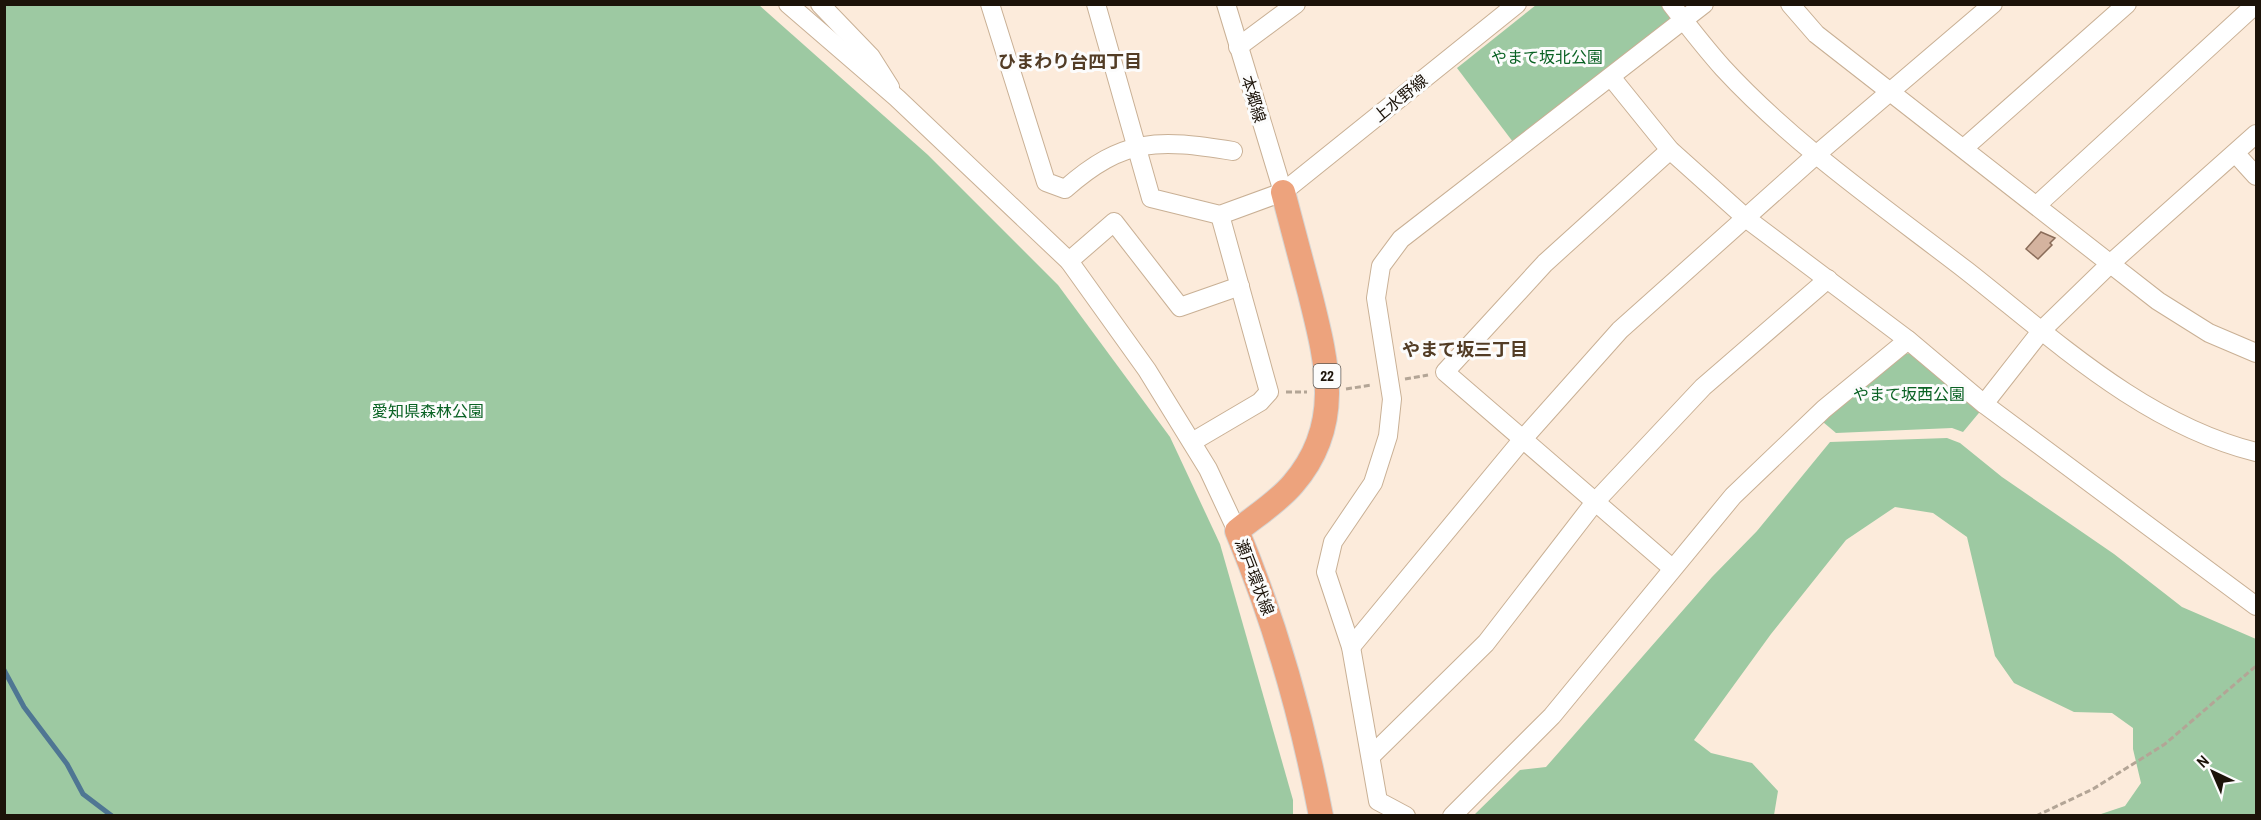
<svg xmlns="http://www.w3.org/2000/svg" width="2261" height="820" font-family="'Archivo Narrow','Noto Sans JP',sans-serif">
<rect width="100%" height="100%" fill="#fcebdb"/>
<g fill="#9dc9a2">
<polygon points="5,4 759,5 928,155 1058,285 1170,437 1220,544 1293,800 1293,815 5,815"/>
<polygon points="1536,5 1662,5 1670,15 1668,23 1513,142 1457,68"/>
<polygon points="1914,353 1983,408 1963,432 1952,428 1836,433 1823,422 1901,354"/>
<polygon points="1947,438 1960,443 2002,477 2114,554 2182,607 2256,639 2256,815 2098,815 2125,806 2141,783 2133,749 2133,728 2112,713 2074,712 2014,683 1995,656 1967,537 1933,513 1895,507 1846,540 1771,634 1694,740 1711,753 1752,763 1778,791 1774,815 1474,815 1520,770 1546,767 1712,577 1757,531 1830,442"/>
</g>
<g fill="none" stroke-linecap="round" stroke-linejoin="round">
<polyline stroke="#4f7693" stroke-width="5" points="4,670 24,707 67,764 83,794 112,816"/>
</g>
<polygon fill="#d4b39f" stroke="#8a6c59" stroke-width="1.5" points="2041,232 2055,238 2050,243 2052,245 2038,259 2026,249"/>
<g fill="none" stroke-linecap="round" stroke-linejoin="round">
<defs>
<g id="minor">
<polyline points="788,4 897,98 1069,261 1147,370 1208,469 1237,531"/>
<polyline points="820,4 871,57 890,87"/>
<path d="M 990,4 L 1046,182 L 1065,189 C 1124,137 1158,139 1233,151"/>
<polyline points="1096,4 1151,198 1220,215 1283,192 1517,4"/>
<polyline points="1226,4 1283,192"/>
<path d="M 1671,4 C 1688,26 1705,48 1723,68 C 1794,145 1884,207 1967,271 C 2056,341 2144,424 2256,452"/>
<polyline points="1790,4 1816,34 2158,301 2209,333 2256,353"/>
<polyline points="1238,47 1296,4"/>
<polyline points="1611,77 1670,150 1747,219 1908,340 1984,404 2256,606"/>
<polyline points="1964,148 2127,4"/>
<polyline points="1670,150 1545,263 1445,372 1672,568"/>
<polyline points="2236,154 2256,176"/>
<polyline points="2037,205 2256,4"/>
<polyline points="1069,261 1114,222 1180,307 1240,286"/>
<polyline points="1984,404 2042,330 2111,263 2256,134"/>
<polyline points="1192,442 1260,402 1269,392 1220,215"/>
<polyline points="1351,647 1522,440 1620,330 1817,154 1993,4"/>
<polyline points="1372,755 1486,643 1595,502 1703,387 1828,279"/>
<polyline points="1406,816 1378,801 1351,647 1326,572 1333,542 1373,483 1388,436 1392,399 1376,298 1381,266 1401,239 1704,4"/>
<polyline points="1452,816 1552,716 1733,496 1824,409 1908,340"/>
</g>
<path id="major" d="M 1283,192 C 1292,226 1301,260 1310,294 C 1327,362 1344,425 1293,484 C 1278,502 1255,516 1237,531 C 1276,624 1302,717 1321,816"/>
</defs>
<use href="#minor" stroke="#c9b095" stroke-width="20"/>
<use href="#major" stroke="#d6d5d3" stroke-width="26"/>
<g stroke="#b3a596" stroke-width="3" stroke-dasharray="6 3" stroke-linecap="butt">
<polyline points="1405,379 1428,375"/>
<polyline points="1346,389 1372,385"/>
<polyline points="1286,392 1307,392"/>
<polyline points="2036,816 2093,789 2165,744 2256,666"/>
</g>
<use href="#minor" stroke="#fff" stroke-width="18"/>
<use href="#major" stroke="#eda37d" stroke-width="24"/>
</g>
<g text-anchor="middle" stroke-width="6" stroke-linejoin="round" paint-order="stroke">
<rect fill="#fcfcfc" stroke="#5f5952" stroke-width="1.5" x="1313.5" y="364" width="27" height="24" rx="4.5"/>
<g font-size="15" font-weight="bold" fill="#1c1309">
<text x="1327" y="381">22</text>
</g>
<g font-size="16" fill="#0a6224" stroke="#fcfcfc">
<text x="1547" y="63">やまて坂北公園</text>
<text x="1909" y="400">やまて坂西公園</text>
<text x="428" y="417">愛知県森林公園</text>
</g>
<g font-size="16" fill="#1c1309" stroke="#fcfcfc">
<text transform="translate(1400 98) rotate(-39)" y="6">上水野線</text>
<text transform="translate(1254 99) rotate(73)" y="6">本郷線</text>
<text transform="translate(1255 577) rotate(69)" y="6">瀬戸環状線</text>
</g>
<g font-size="18" font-weight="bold" fill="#523c25" stroke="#fcfcfc">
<text x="1070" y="68">ひまわり台四丁目</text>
<text x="1465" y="356">やまて坂三丁目</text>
</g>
</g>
<rect width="2261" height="820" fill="none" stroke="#1c1309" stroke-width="12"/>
<g transform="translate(2213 772) rotate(316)" stroke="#fcfcfc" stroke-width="4.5" paint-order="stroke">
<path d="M0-4.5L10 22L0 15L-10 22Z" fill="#1c1309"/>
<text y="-9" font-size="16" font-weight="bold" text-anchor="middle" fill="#1c1309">N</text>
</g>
</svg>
